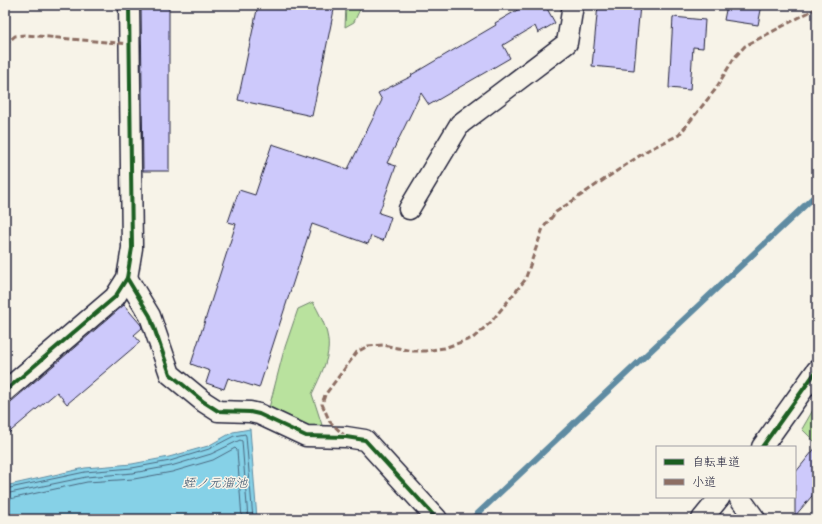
<svg xmlns="http://www.w3.org/2000/svg" width="822" height="524" font-family="'Architects Daughter','Klee One',sans-serif">
<rect width="100%" height="100%" fill="#f7f3e8"/>
<filter id="ink" filterUnits="userSpaceOnUse"><feTurbulence type="fractalNoise" baseFrequency=".025" numOctaves="2"/><feDisplacementMap in="SourceGraphic" scale="8" xChannelSelector="R" yChannelSelector="G"/><feConvolveMatrix kernelMatrix="1 2 1 2 8 2 1 2 1" color-interpolation-filters="sRGB"/></filter>
<g filter="url(#ink)">
<g fill="#b9e29e" stroke="#6e826c">
<polygon points="346,5 362,5 354,22 345,27"/>
<path d="M 313,302 C 336,342 331,354 312,394 L 322,425 L 314,429 L 269,408 L 284,350 L 298,309 Z"/>
<polygon points="817,403 817,444 802,429"/>
</g>
<polygon fill="#86d1e7" stroke="#5e8ba2" points="250,429 257,519 5,519 5,486 85,468 132,464 169,457 208,446 233,432"/>
<g fill="none" stroke-linecap="round" stroke-linejoin="round">
<g stroke="#4a6880" stroke-width="1">
<polyline points="5,489 85,472 132,468 170,461 209,449 234,436 245,434 246,436 253,519"/>
<polyline points="5,494 86,477 133,473 171,466 211,454 240,440 242,441 248,519"/>
<polyline points="5,500 87,482 134,479 172,472 213,460 235,448 237,450 242,519"/>
</g>
<polyline stroke="#5e8ba2" stroke-width="6" points="472,519 817,194"/>
</g>
<g fill="#cdc9fb" stroke="#22223b">
<polygon points="141,5 169,5 169,171 143,171"/>
<polygon points="258,5 335,5 312,116 238,100"/>
<polygon points="526,5 545,5 555,23 538,33 535,26 503,45 510,58 429,105 421,93 387,163 396,166 379,213 391,217 383,241 371,236 368,244 312,224 259,388 228,378 224,389 206,383 210,371 191,364 236,224 228,222 239,190 255,195 272,144 348,169 382,100 378,93 412,76 411,75 496,25 495,23"/>
<polygon points="598,5 640,5 634,70 592,66"/>
<polygon points="727,5 762,5 758,25 724,20"/>
<polygon points="673,17 705,20 703,48 693,47 690,90 669,88"/>
<polygon points="124,305 141,325 142,328 134,335 140,342 67,404 57,392 5,436 5,407"/>
<polygon points="817,446 817,490 795,516 795,473"/>
</g>
<g fill="none" stroke-linecap="round" stroke-linejoin="round">
<defs>
<g id="minor">
<polyline points="409,209 460,124 567,43 573,5"/>
<polyline points="127,278 150,316 170,374 204,402 218,411 250,412 259,414 306,436 346,437 365,440 437,519"/>
<polyline points="5,391 115,297 127,278 132,248 129,5"/>
<polyline points="762,447 817,370"/>
<polyline points="739,497 755,519"/>
<polyline points="702,519 720,497"/>
</g>
</defs>
<use href="#minor" stroke="#22223b" stroke-width="23"/>
<use href="#minor" stroke="#f7f3e8" stroke-width="20"/>
<g stroke="#8d6e63" stroke-width="3" stroke-dasharray="6 3" stroke-linecap="butt">
<polyline points="5,45 15,36 25,35 129,44"/>
<polyline points="346,437 330,422 322,404 325,395 357,352 368,346 383,345 412,351 426,351 444,348 473,338 491,322 525,280 543,228 556,212 648,150 679,135 715,90 734,58 745,46 817,8"/>
</g>
<defs>
<g id="cycleway">
<polyline points="127,278 150,316 170,374 204,402 218,411 250,412 259,414 306,436 346,437 365,440 437,519"/>
<polyline points="5,391 115,297 127,278 132,248 129,5"/>
<polyline points="762,447 817,370"/>
</g>
</defs>
<use href="#cycleway" stroke="#f7f3e8" stroke-width="6"/>
<use href="#cycleway" stroke="#1b5e20" stroke-width="4"/>
</g>
</g>
<g text-anchor="middle" stroke-width="3" stroke-linejoin="round" paint-order="stroke">
<g font-size="13" font-style="italic" fill="#40576f" stroke="#f7f3e8">
<text x="215" y="487">蛭ノ元溜池</text>
</g>
</g>
<rect width="822" height="524" fill="none" stroke="#f7f3e8" stroke-width="20"/>
<rect x="10" y="10" width="802" height="504" fill="none" stroke="#22223b" stroke-width="1.5" filter="url(#ink)"/>
<rect x="656" y="446" width="140" height="52" fill="#f7f3e8" stroke="#a29fa3"/>
<rect x="664" y="459" width="20" height="6" fill="#1b5e20" stroke="#a29fa3"/>
<text x="692" y="466" font-size="12" fill="#22223b">自転車道</text>
<rect x="664" y="479" width="20" height="6" fill="#8d6e63" stroke="#a29fa3"/>
<text x="692" y="486" font-size="12" fill="#22223b">小道</text>
</svg>
